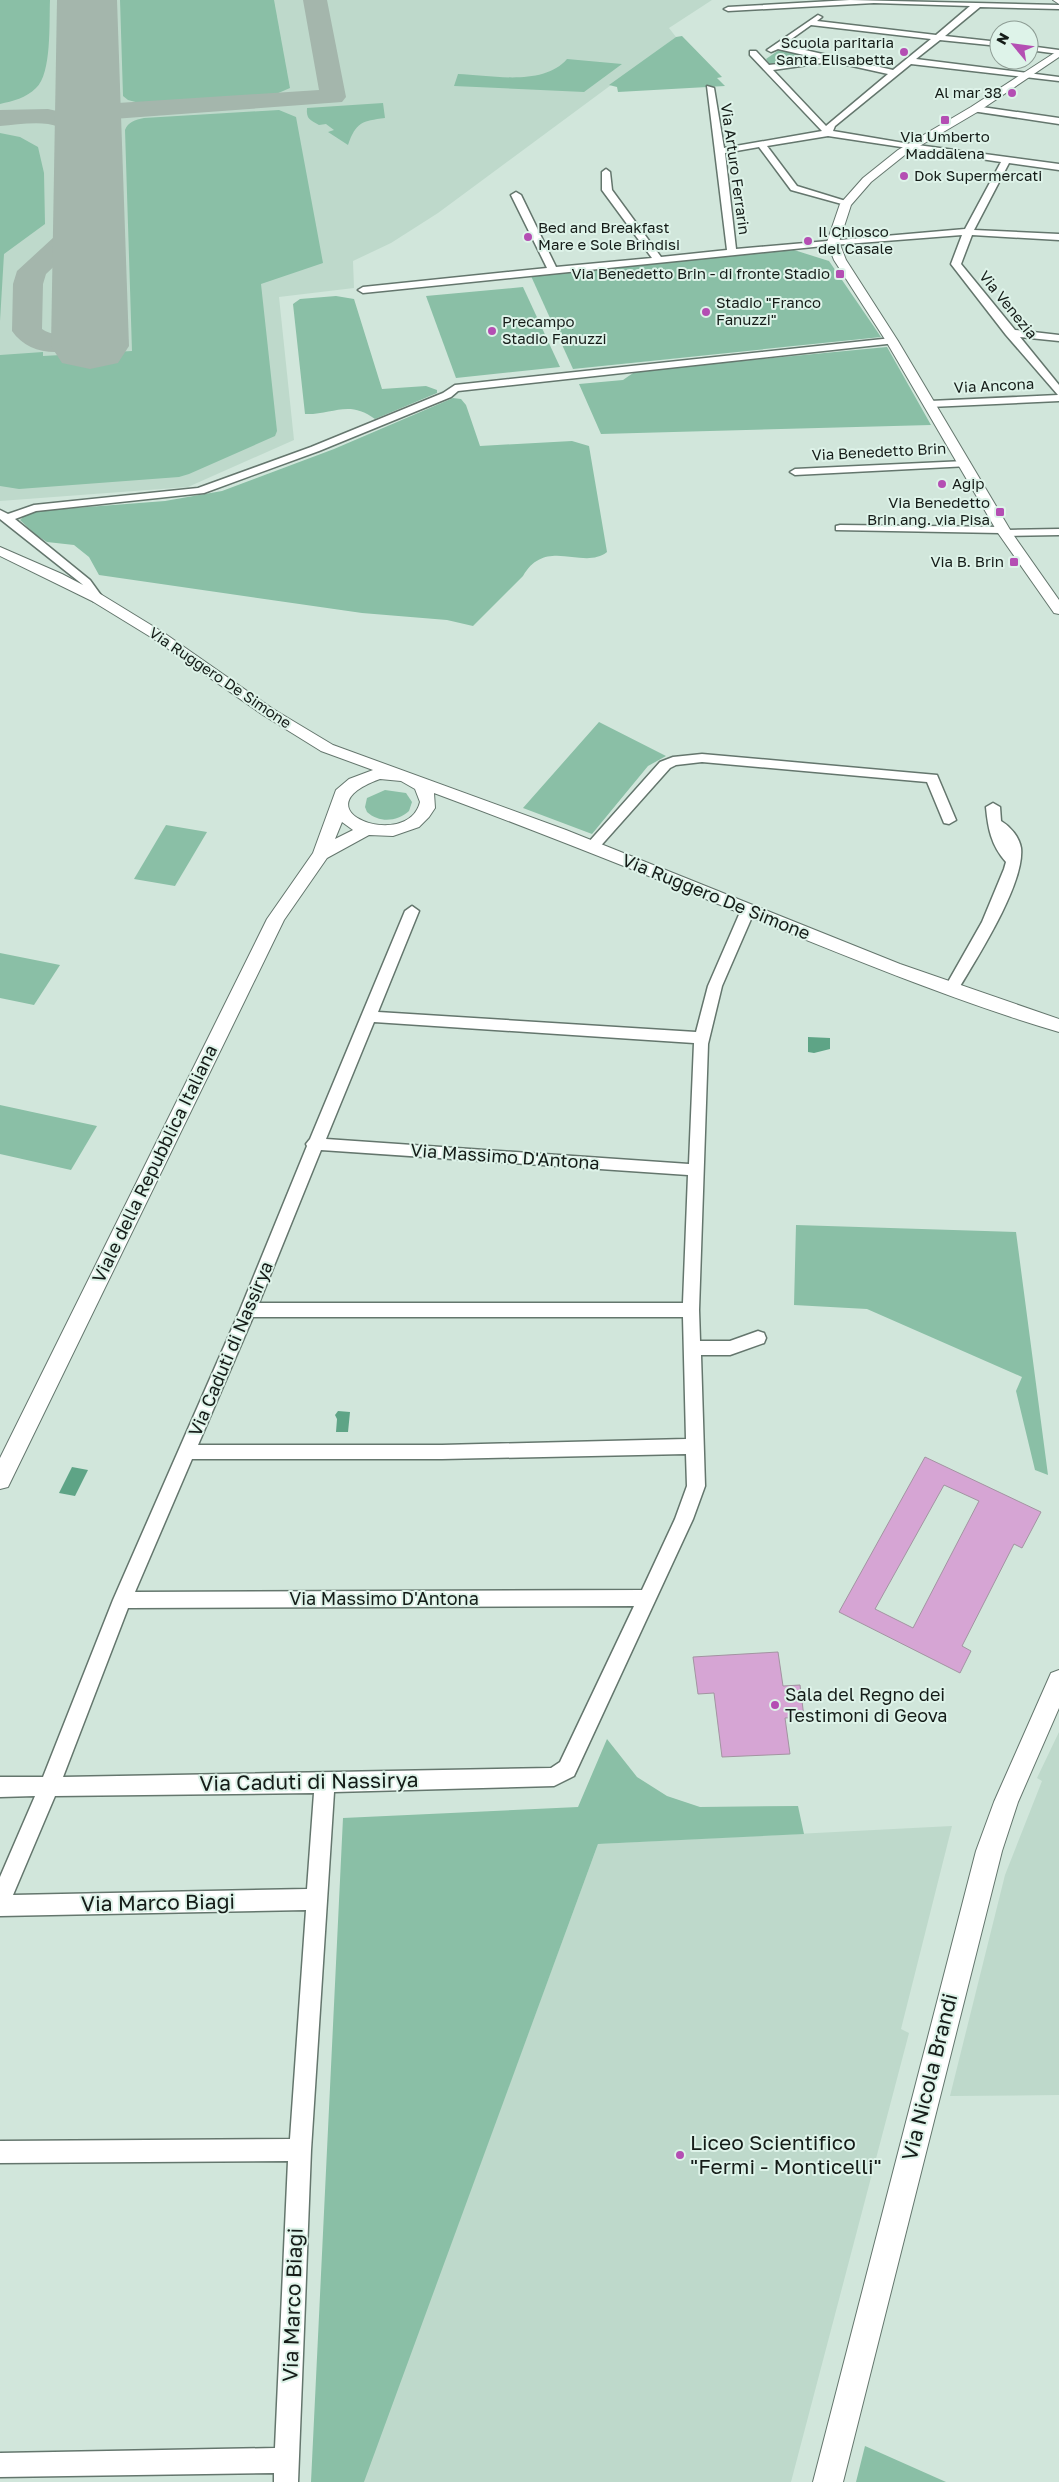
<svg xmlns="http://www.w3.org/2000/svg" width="1059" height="2482" font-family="'Golos Text',sans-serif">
<rect width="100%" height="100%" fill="#d1e6db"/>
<g fill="#bed9cb">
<polygon points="0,0 712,0 669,28 676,37 438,213 391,243 353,261 354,288 279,297 294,440 188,487 0,501"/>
<polygon points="1059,1732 1059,2095 950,2096 1005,1875 1042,1781 1037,1778"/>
<polygon points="952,1826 901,2029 909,2033 791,2482 363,2482 598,1844"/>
</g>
<g fill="#8abfa6">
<path d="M 0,0 L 50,0 C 49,21 52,74 36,88 C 26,98 13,101 0,104 Z"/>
<polygon points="120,0 274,0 290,88 269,97 143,104 128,100 123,96"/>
<polygon points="682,36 722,77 717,78 725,86 618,92 617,87 609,85 676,37"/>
<polygon points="779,50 819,58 770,65 766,59"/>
<path d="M 567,59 L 622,64 L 584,92 L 454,86 L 458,74 C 490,75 543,87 567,59 Z"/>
<path d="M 383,103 L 385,118 C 362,121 356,122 348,145 L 328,132 L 334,130 L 326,124 L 319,125 C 310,120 306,119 307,108 Z"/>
<path d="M 279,110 L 296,117 L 323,263 L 261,284 L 277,431 L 275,436 L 189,474 L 179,477 L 19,489 L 0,486 L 0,355 L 43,352 L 43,356 L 132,351 L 125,130 C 128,122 135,120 144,118 Z"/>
<polygon points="0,133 20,137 38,147 44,173 45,224 4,254 0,321"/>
<polygon points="794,250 829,261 881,337 573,369 531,276"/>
<polygon points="523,287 560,367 456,378 426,296"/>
<path d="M 336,296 L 354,299 L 382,389 L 426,386 L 437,390 L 437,393 L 375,419 C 349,399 332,415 305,414 L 293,304 L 300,299 Z"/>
<polygon points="887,347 931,425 601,434 579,384 623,380 636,371"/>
<path d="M 453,398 L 461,399 L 466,405 L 480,446 L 572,441 L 589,446 L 607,552 C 583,571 546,536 523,576 L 473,626 L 447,620 L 362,613 L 99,575 L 89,557 L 74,545 L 47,542 L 36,535 L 20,520 L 26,514 L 36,511 L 165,501 L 222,491 L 334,449 Z"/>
<polygon points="599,722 666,756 648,766 592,834 523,808"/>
<path d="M 385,790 L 406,793 L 412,802 L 409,811 C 397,822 379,823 367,812 L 365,807 L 367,798 Z"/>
<polygon points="166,825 207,832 175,886 134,879"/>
<polygon points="0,953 60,965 34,1005 0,998"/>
<polygon points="0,1105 97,1126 71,1170 0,1154"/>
<polygon points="796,1225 1016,1232 1048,1475 1035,1470 1016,1391 1022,1377 867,1309 794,1305"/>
<polygon points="607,1739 637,1777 667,1796 700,1807 798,1806 804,1834 598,1844 364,2482 311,2482 343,1818 578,1807"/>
<polygon points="865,2446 946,2482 856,2482"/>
</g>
<g fill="#5ea486">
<polygon points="808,1037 830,1038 830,1049 814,1053 808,1052"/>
<polygon points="338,1411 350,1412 348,1432 336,1432 337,1419 335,1415"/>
<polygon points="72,1467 88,1470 75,1496 59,1493"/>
</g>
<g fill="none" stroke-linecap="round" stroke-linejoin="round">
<g fill="#a4b6ac" fill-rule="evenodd">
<path d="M 303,0 L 327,0 L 346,97 L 342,102 L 86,121 L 99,137 L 95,143 C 73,148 76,134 59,127 C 42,120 18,125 0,126 L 0,110 L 48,109 L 75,115 L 74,113 L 78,107 L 87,105 L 319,90 Z"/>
<path d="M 89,211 L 99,214 L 103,220 L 46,274 L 43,284 L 42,329 C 59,341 67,325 81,320 C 88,317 94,319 101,320 L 105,327 C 85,357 33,362 12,331 L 13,284 L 17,271 L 79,214 Z"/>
</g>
<polygon fill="#a4b6ac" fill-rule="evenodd" points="57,0 117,0 129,346 118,363 90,369 62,363 51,346"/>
</g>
<g fill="#d6a5d4" stroke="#a294a1" fill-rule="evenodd">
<path d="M 925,1457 L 1041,1512 L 1022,1548 L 1014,1544 L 962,1646 L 971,1651 L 960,1673 L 839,1612 ZM 944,1485 L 979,1501 L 913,1628 L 875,1609 Z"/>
<polygon points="778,1652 783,1686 800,1685 804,1717 785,1718 790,1754 722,1757 714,1693 698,1694 693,1657"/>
</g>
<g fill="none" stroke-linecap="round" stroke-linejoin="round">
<defs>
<g id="minor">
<path d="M 850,0 L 1059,5 L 1059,9 L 980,7 L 945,36 L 999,42 L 999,46 L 940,40 L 916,59 L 1059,77 L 1059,81 L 911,64 L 835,126 L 833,131 L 910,144 L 1059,164 L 1059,170 L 1009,163 L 974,230 L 1059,234 L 1059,240 L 972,235 L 961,264 L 1015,330 L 1059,335 L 1059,341 L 1020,337 L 1059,385 L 1059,401 L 930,407 L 925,404 L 930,401 L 1058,395 L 1006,335 L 951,264 L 962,235 L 833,245 L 363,293 L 358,290 L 363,287 L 547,268 L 511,195 L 516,192 L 521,195 L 556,267 L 652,258 L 602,190 L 602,172 L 606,169 L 610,172 L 612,190 L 661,257 L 727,250 L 707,86 L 714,88 L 724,148 L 822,131 L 750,55 L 750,51 L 756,51 L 769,65 L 821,59 L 778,49 L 771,52 L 767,50 L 818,15 L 822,17 L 817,21 L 936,35 L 970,6 L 874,3 L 728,11 L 724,9 L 728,7 ZM 811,25 L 931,39 L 893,70 L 783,45 ZM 825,60 L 888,74 L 826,126 L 773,70 L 822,63 L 825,63 ZM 828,136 L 1001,162 L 965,229 L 736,249 L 725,153 L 759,147 L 791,190 L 849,206 L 849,202 L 797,186 L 767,146 Z"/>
<polygon points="1029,46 1059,50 1059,54 1029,50"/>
<polygon points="975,106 1059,118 1059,124 972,111 971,109"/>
<polygon points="892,338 897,341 896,343 458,391 451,397 319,451 204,493 36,511 15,519 90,580 103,598 97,602 93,601 82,584 0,519 0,510 8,514 34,505 198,488 311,447 443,393 455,385"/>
<polygon points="965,461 969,462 969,466 795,475 790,472 795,469"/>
<polygon points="840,525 1003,527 1008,530 1059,529 1059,535 1005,536 1000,533 836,530 836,526"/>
<polygon points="702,754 937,775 956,820 949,824 944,823 927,782 702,762 676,765 670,768 597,850 587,850 585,847 587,844 660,762 673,757"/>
<path d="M 993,803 L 1000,807 L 1001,821 C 1011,827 1019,837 1021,848 C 1025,884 975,961 956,993 L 951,994 L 944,989 L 982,922 L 1004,869 L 1006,862 C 991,845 988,828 986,807 Z"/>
<path d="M 748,905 L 755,910 L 722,986 L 708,1044 L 699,1310 L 700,1341 L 730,1341 L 758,1331 L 764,1333 L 766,1338 L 764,1343 L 730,1355 L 701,1355 L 705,1486 L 693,1519 L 574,1776 L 554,1786 L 334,1792 L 311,2150 L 298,2482 L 274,2482 L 274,2473 L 0,2477 L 0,2453 L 275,2448 L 288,2161 L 0,2163 L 0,2141 L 290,2139 L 306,1910 L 0,1916 L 0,1877 L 35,1796 L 0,1797 L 0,1777 L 43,1777 L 113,1600 L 240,1310 L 307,1146 L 306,1144 L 310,1139 L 405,911 L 412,906 L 419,911 L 378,1012 L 696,1032 L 708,986 L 741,910 ZM 374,1022 L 694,1043 L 689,1164 L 326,1139 ZM 321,1150 L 688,1175 L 683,1303 L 259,1303 ZM 253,1317 L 683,1317 L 686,1439 L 442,1445 L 198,1445 ZM 686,1454 L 687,1486 L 675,1519 L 642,1590 L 135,1592 L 192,1459 L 442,1459 ZM 634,1606 L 560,1762 L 551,1768 L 63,1777 L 128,1608 ZM 314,1793 L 307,1889 L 13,1895 L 55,1796 Z"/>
</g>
<g id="tertiary">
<polygon points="1053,0 1059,0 1059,4"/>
<polygon points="1059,50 1059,57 979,111 906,154 871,182 851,205 839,242 846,260 898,341 1012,533 1059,600 1059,614 1054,613 998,533 886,341 834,260 827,242 840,204 863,178 898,150 971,107"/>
<path d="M 0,547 L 62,574 L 102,595 L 164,633 L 273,709 L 333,745 L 566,830 L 900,964 L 1059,1019 L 1059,1032 C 964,1004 871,966 779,929 C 665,882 550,836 434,793 L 435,808 L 429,817 L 419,827 L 393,836 L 369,835 L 327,858 L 284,920 L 8,1487 L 0,1489 L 0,1458 L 267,919 L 313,853 L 336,790 L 349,779 L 373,770 L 321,751 L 263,715 L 154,639 L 92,601 L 0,556 ZM 380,779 L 401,781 L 415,789 L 420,802 C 408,852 294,810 380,779 ZM 342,822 L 353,830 L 335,839 Z"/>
<polygon points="1059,1670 1059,1708 1018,1802 1002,1851 843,2482 813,2482 976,1851 994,1802 1051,1673"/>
</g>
</defs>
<use href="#minor" stroke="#64766d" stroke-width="3"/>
<use href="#tertiary" stroke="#64766d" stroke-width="2"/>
<use href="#minor" fill="#fff" fill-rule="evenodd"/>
<use href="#tertiary" fill="#fff" fill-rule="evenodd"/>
</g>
<g fill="#b44eb3" stroke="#def3e9" stroke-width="2">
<circle cx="904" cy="52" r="5"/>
<circle cx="1012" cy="93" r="5"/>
<rect x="940" y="115" width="10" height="10" rx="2.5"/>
<circle cx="904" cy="176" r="5"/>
<circle cx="528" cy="237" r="5"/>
<circle cx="808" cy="241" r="5"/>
<rect x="835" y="269" width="10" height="10" rx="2.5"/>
<circle cx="706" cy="312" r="5"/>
<circle cx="492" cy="331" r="5"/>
<circle cx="942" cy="484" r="5"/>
<rect x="995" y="507" width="10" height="10" rx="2.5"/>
<rect x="1009" y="557" width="10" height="10" rx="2.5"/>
<circle cx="775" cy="1705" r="5"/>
<circle cx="680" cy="2155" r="5"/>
</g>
<g text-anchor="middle" stroke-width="4" stroke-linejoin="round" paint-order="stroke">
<g font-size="15" fill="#151c18" stroke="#def3e9" text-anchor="start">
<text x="894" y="48" text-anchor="end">Scuola paritaria<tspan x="894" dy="17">Santa Elisabetta</tspan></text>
<text x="1002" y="98" text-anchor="end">Al mar 38</text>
<text x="945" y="142" text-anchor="middle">Via Umberto<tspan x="945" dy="17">Maddalena</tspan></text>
<text x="914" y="181">Dok Supermercati</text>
<text x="538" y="233">Bed and Breakfast<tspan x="538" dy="17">Mare e Sole Brindisi</tspan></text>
<text x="818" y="237">Il Chiosco<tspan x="818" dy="17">del Casale</tspan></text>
<text x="830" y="279" text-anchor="end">Via Benedetto Brin - di fronte Stadio</text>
<text x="716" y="308">Stadio "Franco<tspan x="716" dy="17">Fanuzzi"</tspan></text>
<text x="502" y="327">Precampo<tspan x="502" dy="17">Stadio Fanuzzi</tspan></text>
<text x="952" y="489">Agip</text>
<text x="990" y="508" text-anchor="end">Via Benedetto<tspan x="990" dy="17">Brin ang. via Pisa</tspan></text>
<text x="1004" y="567" text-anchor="end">Via B. Brin</text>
</g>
<g font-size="15" fill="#151c18" stroke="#def3e9">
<text transform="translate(735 169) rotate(82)" y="5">Via Arturo Ferrarin</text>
<text transform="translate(1008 305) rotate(51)" y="5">Via Venezia</text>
<text transform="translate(994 386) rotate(-3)" y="5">Via Ancona</text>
<text transform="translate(879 452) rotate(-3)" y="5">Via Benedetto Brin</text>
<text transform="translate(220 678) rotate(34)" y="5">Via Ruggero De Simone</text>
</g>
<g font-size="18" fill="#151c18" stroke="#def3e9">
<text transform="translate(716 897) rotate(22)" y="6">Via Ruggero De Simone</text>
<text transform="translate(505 1157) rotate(4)" y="6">Via Massimo D'Antona</text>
<text transform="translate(155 1164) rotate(-64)" y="6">Viale della Repubblica Italiana</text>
<text transform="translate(231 1349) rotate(-67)" y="6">Via Caduti di Nassirya</text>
<text x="384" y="1605">Via Massimo D'Antona</text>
</g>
<g font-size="18" fill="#151c18" stroke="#def3e9" text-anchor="start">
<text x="785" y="1701">Sala del Regno dei<tspan x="785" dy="21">Testimoni di Geova</tspan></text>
</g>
<g font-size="21" fill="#151c18" stroke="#def3e9">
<text transform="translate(309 1782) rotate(-1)" y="7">Via Caduti di Nassirya</text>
<text transform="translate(158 1903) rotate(-1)" y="7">Via Marco Biagi</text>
<text transform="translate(930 2077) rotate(-76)" y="7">Via Nicola Brandi</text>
<text transform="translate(293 2305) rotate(-88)" y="7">Via Marco Biagi</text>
</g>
<g font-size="21" fill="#151c18" stroke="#def3e9" text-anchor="start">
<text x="690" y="2150">Liceo Scientifico<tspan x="690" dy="24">"Fermi - Monticelli"</tspan></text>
</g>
</g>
<g transform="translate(1014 45) rotate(299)"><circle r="24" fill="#def3e9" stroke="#8e9d95"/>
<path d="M0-4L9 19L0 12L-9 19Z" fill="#b44eb3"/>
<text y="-8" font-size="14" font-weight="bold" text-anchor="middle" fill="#151c18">N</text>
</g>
</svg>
